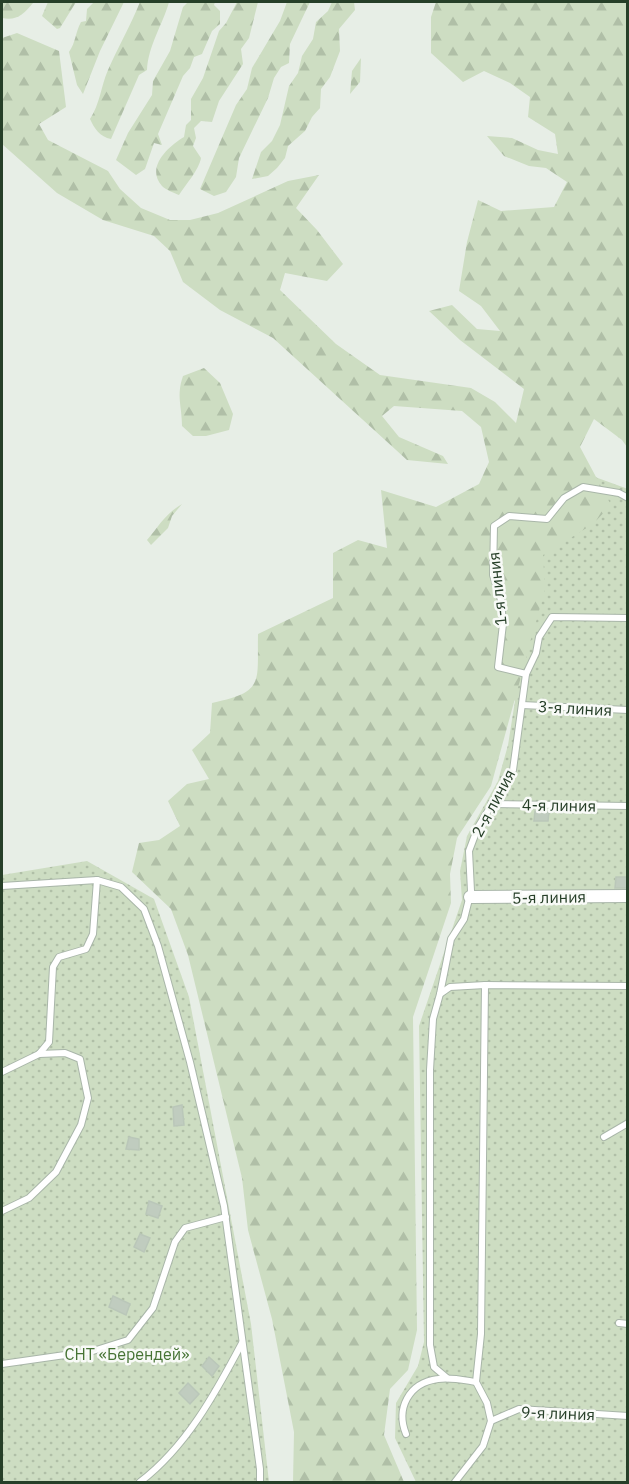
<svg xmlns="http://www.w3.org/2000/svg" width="629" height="1484" font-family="'IBM Plex Sans',sans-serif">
<defs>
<pattern id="grass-dots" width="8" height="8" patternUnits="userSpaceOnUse" patternTransform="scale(1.5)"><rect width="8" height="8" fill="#cdddc2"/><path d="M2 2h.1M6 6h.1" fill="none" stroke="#b0bfa7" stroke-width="1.8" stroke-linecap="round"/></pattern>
<pattern id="forest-firs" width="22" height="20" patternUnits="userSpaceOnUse" patternTransform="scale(1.5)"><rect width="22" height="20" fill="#cdddc2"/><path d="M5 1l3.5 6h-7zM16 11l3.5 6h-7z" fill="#b0bfa7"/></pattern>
</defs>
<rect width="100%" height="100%" fill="#e7eee6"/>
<g fill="url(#grass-dots)">
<polygon points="595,477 628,489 627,1482 416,1482 395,1438 396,1403 418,1366 424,1342 419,1026 462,900 460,871 467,836 498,781 508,745 515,701 492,676 494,624"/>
<polygon points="87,861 154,899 189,997 251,1324 269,1482 2,1482 2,875"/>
</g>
<g fill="url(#forest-firs)">
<path d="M 2,2 L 33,2 L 33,3 C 24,14 17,21 2,18 Z"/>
<polygon points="48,2 76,2 60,28 57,29 42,16"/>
<path d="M 94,2 L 124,2 L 100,51 L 83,94 L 77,85 L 69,52 C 76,42 75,33 81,22 L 86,21 L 87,9 Z"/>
<path d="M 140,2 L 169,2 C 163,24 148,46 147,70 L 139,75 L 111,139 C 100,137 94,128 90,119 C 100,104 101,86 108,70 C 118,47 131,25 140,2 Z"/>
<polygon points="188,2 215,2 214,5 220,11 220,24 212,31 202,54 194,57 190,68 183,76 158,134 162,145 154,143 145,169 136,175 116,160 128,133 152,95 153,81 170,51 183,7"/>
<path d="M 237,2 L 258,2 L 249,38 L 241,49 L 243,64 L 219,101 L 212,122 L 201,121 L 194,128 L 196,138 L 193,146 L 201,158 C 199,170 186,184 179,195 C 174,193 166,190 162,186 C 145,167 169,146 184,137 L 186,125 L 191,120 L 191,99 L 203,78 L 219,31 L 226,23 Z"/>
<polygon points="287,2 310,2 290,44 289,63 281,67 274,78 268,98 239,158 236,177 226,192 214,196 200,189 236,105 247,89 252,68 280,21"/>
<polygon points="332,2 354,2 355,10 339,29 340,51 330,77 321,89 320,108 312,117 305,131 288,146 285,158 277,168 268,176 252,179 261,152 272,141 280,125 289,86 298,73 302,56 313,39 316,22 328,11"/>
<path d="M 436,2 L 627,2 L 627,447 L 622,440 L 594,419 L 580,447 L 611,505 L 593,524 L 543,555 L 545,589 L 491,786 L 457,838 L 450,874 L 451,903 L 413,1017 L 417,1330 L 408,1370 L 390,1389 L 384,1435 L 404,1482 L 293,1482 L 294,1432 L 272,1319 L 248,1230 L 242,1178 L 188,955 L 171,909 L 132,872 L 139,843 L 159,840 L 180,826 L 168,801 L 187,784 L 209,779 L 192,750 L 210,733 L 212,703 C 265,692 257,683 258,634 L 333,598 L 333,553 L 358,540 L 387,548 L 381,490 L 436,507 L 479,484 L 489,462 L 481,427 L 462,411 L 394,406 L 382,416 L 399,437 L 443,456 L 448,464 L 407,460 L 273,338 L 220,310 L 183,282 L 170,251 L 154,236 L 103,220 L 57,193 L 2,144 L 2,38 L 17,33 L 59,51 L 66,107 L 39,124 L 48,140 L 108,171 L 120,189 L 141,208 L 170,220 L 190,220 L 218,213 L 288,181 L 319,175 L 296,208 L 317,230 L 343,264 L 327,281 L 285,273 L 280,290 L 336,344 L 380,375 L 471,388 L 495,402 L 516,423 L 524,389 L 460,340 L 429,311 L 452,305 L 477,329 L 500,331 L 481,306 L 459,291 L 467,242 L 478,200 L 501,211 L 554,207 L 567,182 L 546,168 L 529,166 L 504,156 L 487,136 L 512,138 L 538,150 L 558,154 L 555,134 L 528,117 L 530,97 L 510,83 L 484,71 L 463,82 L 431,53 L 431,17 Z"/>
<polygon points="361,58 360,82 350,94 352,71"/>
<path d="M 204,368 L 220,383 L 233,414 L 229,430 L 206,436 L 193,436 L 182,426 C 182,406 176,396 183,376 Z"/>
<path d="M 182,504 L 172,516 L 168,528 L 151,545 L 147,540 C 159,526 165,514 182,504 Z"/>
</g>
<g fill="#c0ccbf" stroke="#bac7b9" stroke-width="1.5">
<polygon points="535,811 549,812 548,821 534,821"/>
<polygon points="616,877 627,877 627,888 615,888"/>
<polygon points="182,1105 184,1125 174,1126 173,1107"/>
<polygon points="129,1137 139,1139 139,1150 126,1149"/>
<polygon points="149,1201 162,1206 158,1218 146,1214"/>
<polygon points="140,1234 150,1238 144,1252 134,1247"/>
<polygon points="113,1296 130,1304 126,1315 109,1307"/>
<polygon points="209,1357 219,1366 212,1376 202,1366"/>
<polygon points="188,1383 199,1394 190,1404 179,1393"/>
</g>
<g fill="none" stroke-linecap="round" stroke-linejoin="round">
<defs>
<g id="lane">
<polyline points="526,674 498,667 503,624 501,600 493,575 494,526 509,516 547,519 564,498 583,487 619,493 628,498"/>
<polyline points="522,705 628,710"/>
<polyline points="491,804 628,806"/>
<polyline points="2,886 97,880 121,887 144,909 158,946 190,1062 224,1206 260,1469 260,1482"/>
<polyline points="440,994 451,939 464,919 471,891 469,851 478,827 513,770 526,674 536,653 539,637 552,617 628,618"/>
<polyline points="2,1072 39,1054 49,1042 53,967 59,957 86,949 93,934 97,880"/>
<polyline points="604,1137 628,1123"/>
<polyline points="2,1211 29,1198 56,1172 81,1125 88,1098 80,1059 65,1053 39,1054"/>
<polyline points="619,1323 628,1324"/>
<polyline points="2,1364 93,1351 128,1340 153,1308 175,1242 185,1228 226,1217"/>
<polyline points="447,1378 434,1367 430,1345 430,1070 433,1019 440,994 450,987 485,985"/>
<polyline points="491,1421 487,1403 476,1382 481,1334 485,985 628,986"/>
<path d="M 406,1434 C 396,1409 408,1383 438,1379 C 450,1377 463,1380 476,1382"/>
<path d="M 140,1482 C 186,1447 215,1394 242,1343"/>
<polyline points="455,1482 483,1446 491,1421 519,1409 628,1416"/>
</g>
<polyline id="street" points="470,897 628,896"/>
</defs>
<use href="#lane" stroke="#a9b6a9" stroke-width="8"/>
<use href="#street" stroke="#a9b6a9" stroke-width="14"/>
<use href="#lane" stroke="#fff" stroke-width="6"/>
<use href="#street" stroke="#fff" stroke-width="12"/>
</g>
<g text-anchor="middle" stroke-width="5" stroke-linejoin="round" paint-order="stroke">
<g font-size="16" fill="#263f28" stroke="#f8faf7">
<text transform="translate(497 589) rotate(-96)" y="6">1-я линия</text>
<text transform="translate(575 708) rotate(3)" y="6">3-я линия</text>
<text transform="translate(493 803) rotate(-62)" y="6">2-я линия</text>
<text transform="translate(559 805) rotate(1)" y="6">4-я линия</text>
<text transform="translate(549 897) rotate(-1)" y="6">5-я линия</text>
<text transform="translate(558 1413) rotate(2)" y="6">9-я линия</text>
</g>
<g font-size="16" fill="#467334" stroke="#f8faf7">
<text x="127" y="1360">СНТ «Берендей»</text>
</g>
</g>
<rect width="629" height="1484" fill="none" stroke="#263f28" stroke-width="6"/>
</svg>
